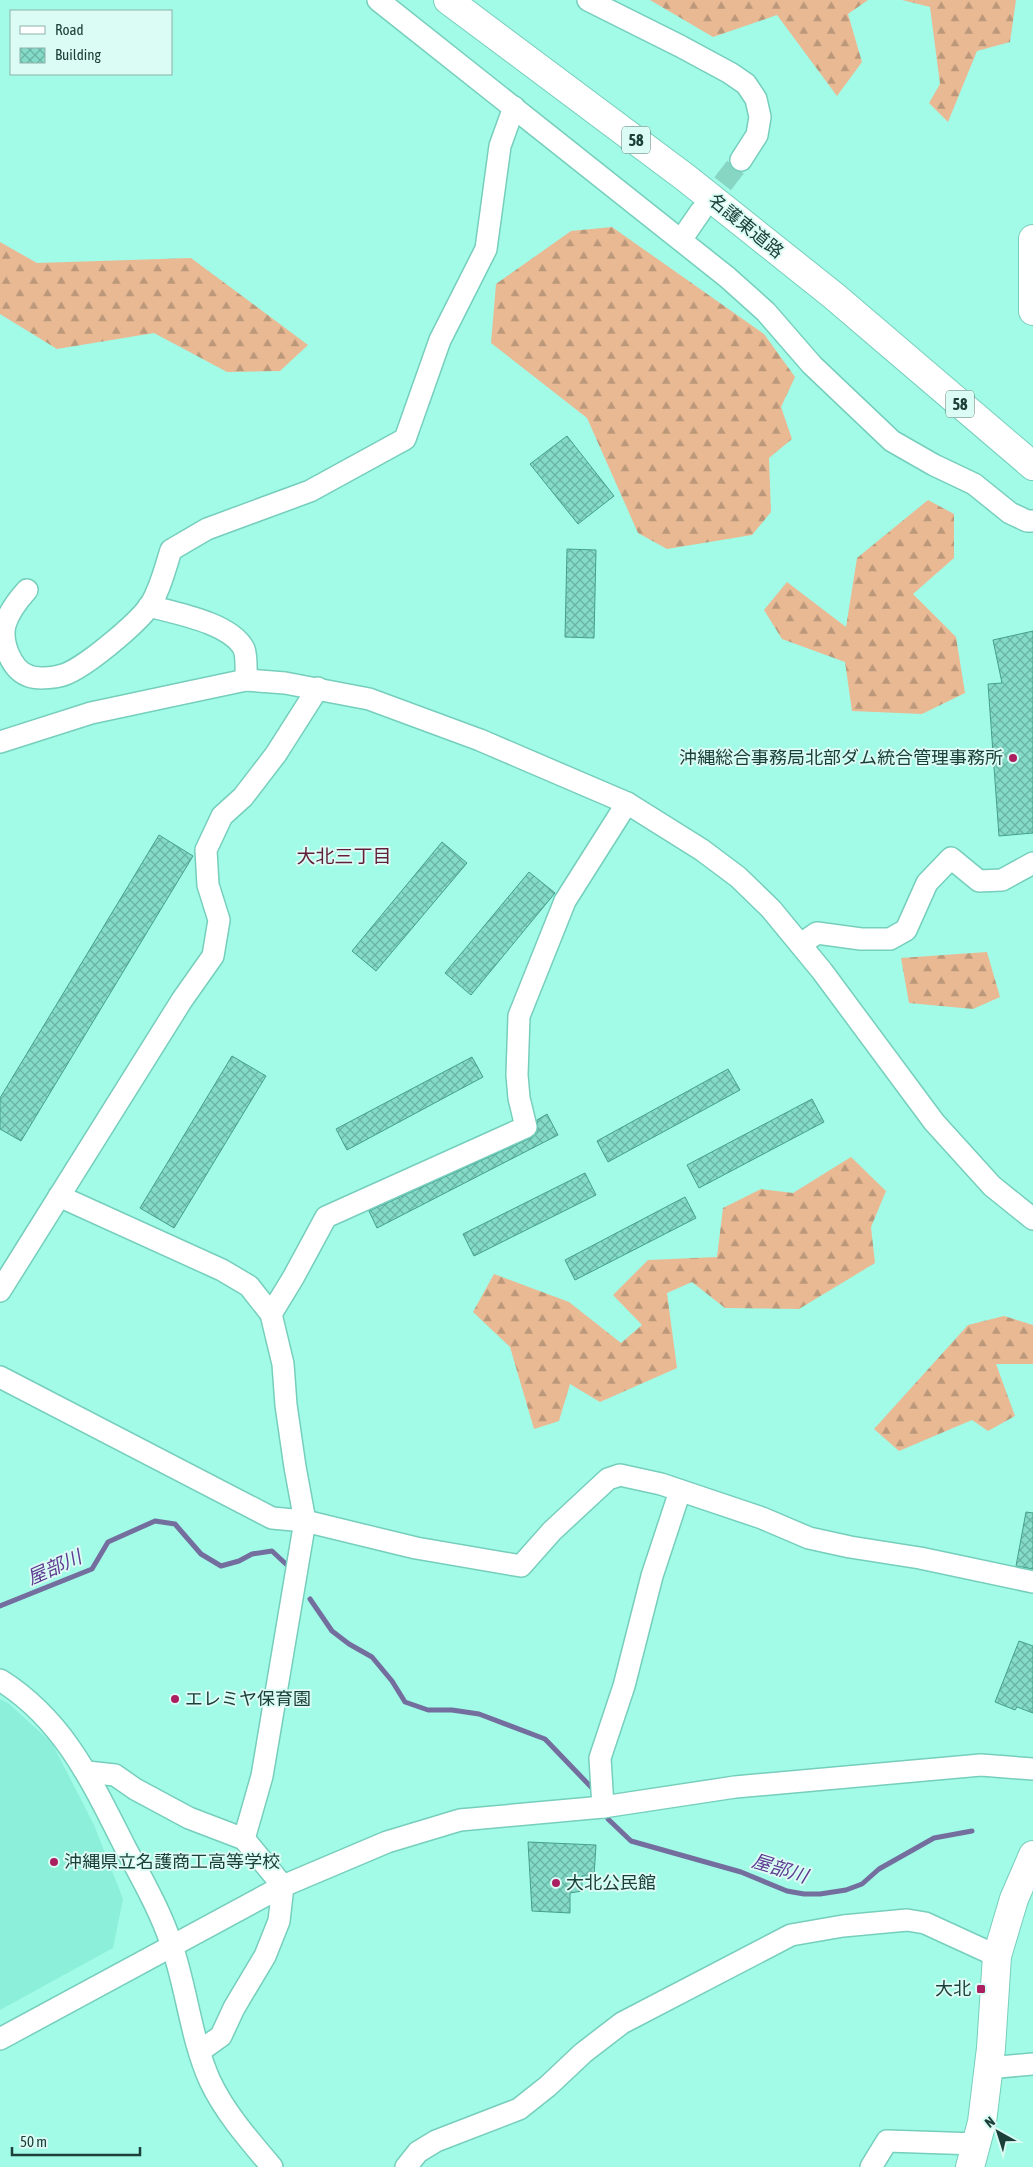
<svg xmlns="http://www.w3.org/2000/svg" width="1033" height="2167" font-family="'Asap Condensed','Noto Sans JP',sans-serif">
<defs>
<pattern id="forest-firs" width="22" height="20" patternUnits="userSpaceOnUse" patternTransform="scale(1.25)"><rect width="22" height="20" fill="#e9b994"/><path d="M5 1l3.5 6h-7zM16 11l3.5 6h-7z" fill="#bc987a"/></pattern>
<pattern id="building-cross-hatch" width="8" height="8" patternUnits="userSpaceOnUse" patternTransform="scale(1.25)"><rect width="8" height="8" fill="#83dbc8"/><path d="M0 0l8 8M0 8l8-8" fill="none" stroke="#6ab3a3"/></pattern>
</defs>
<rect width="100%" height="100%" fill="#a2fbe7"/>
<polygon fill="#8cefd9" points="0,1699 8,1703 52,1743 94,1825 123,1899 113,1948 0,2010"/>
<g fill="url(#forest-firs)">
<polygon points="650,0 868,0 848,14 862,62 837,96 777,15 713,37"/>
<polygon points="902,0 1016,0 1010,42 977,51 948,122 929,103 940,84 930,7"/>
<polygon points="612,227 764,334 795,377 781,407 792,439 769,458 771,512 752,535 667,549 638,533 587,418 491,343 496,284 571,231"/>
<polygon points="0,242 37,263 191,258 308,345 280,371 227,372 154,333 57,349 0,314"/>
<polygon points="928,500 954,514 954,558 913,594 956,637 965,693 922,714 852,711 845,662 782,639 764,610 787,582 846,627 857,558"/>
<polygon points="987,952 1000,997 973,1009 909,1003 901,958"/>
<polygon points="851,1157 886,1191 871,1227 875,1263 799,1309 725,1308 692,1282 667,1293 677,1368 600,1402 570,1384 559,1421 534,1429 510,1347 473,1312 494,1274 569,1302 621,1343 642,1325 613,1295 648,1260 717,1257 723,1208 761,1189 793,1193"/>
<polygon points="1004,1316 1033,1325 1033,1364 996,1364 1015,1416 988,1431 972,1420 899,1451 874,1429 968,1325"/>
</g>
<g fill="none" stroke-linecap="round" stroke-linejoin="round">
<g stroke="#736e9e" stroke-width="5">
<polyline points="310,1599 332,1631 349,1644 372,1657 392,1681 405,1702 428,1710 452,1710 479,1714 545,1739 592,1788"/>
<polyline points="0,1606 92,1569 108,1542 155,1521 175,1524 201,1554 221,1566 239,1561 252,1554 272,1551 288,1566"/>
<polyline points="608,1819 631,1841 741,1872 787,1891 804,1894 820,1894 846,1890 862,1884 879,1869 934,1838 972,1831"/>
</g>
</g>
<g fill="url(#building-cross-hatch)" stroke="#469f8e">
<polygon points="567,436 614,496 578,524 530,464"/>
<polygon points="567,549 596,550 594,638 565,637"/>
<polygon points="1033,631 1033,833 999,836 988,684 1002,683 993,640"/>
<polygon points="159,835 193,856 21,1141 0,1129 0,1098"/>
<polygon points="442,842 467,863 376,971 352,951"/>
<polygon points="529,872 555,893 471,995 445,973"/>
<polygon points="232,1056 266,1076 174,1228 140,1208"/>
<polygon points="472,1057 483,1077 347,1150 336,1129"/>
<polygon points="728,1069 740,1090 608,1162 597,1141"/>
<polygon points="812,1099 824,1122 699,1188 687,1165"/>
<polygon points="547,1114 558,1135 377,1228 369,1211 531,1138 538,1130 537,1120"/>
<polygon points="585,1173 596,1195 474,1256 463,1234"/>
<polygon points="685,1197 696,1218 575,1280 565,1260"/>
<polygon points="1026,1512 1033,1513 1033,1569 1016,1566"/>
<polygon points="1019,1641 1033,1646 1033,1713 1017,1707 1015,1710 995,1702"/>
<polygon points="528,1842 596,1845 594,1876 582,1876 582,1891 570,1893 570,1913 532,1911"/>
</g>
<g fill="none" stroke-linecap="round" stroke-linejoin="round">
<polyline stroke="#87d6c4" stroke-width="21" stroke-dasharray="21 11" stroke-linecap="butt" points="703,209 741,160"/>
<defs>
<g id="minor">
<polyline points="378,0 727,277 766,312 812,365 892,441 934,465 974,484 1010,513 1027,521 1033,521"/>
<polyline points="588,0 680,46 730,73 746,84 756,99 760,117 757,135 741,160"/>
<polyline points="681,240 701,211"/>
<path d="M 27,590 C 18,600 9,611 5,625 C 1,642 11,670 29,676 C 36,679 52,678 59,676 C 80,673 139,622 151,604 C 161,587 165,569 171,550 L 207,529 L 310,491 L 405,439 L 440,340 L 486,249 L 500,146 L 514,107"/>
<path d="M 149,606 C 175,613 231,623 244,649 C 247,657 246,672 246,680"/>
<polyline points="0,742 91,713 194,691 246,680 285,683 369,699 480,740 627,803 702,850 738,877 771,909 822,971 934,1122 992,1186 1033,1219"/>
<polyline points="801,944 817,933 861,939 890,939 906,930 927,883 951,858 979,881 1002,880 1033,863"/>
<polyline points="59,1196 222,1270 249,1286 271,1314 283,1364 286,1405 295,1467 305,1521 262,1776 244,1839"/>
<polyline points="0,1291 182,1000 213,956 219,920 208,885 206,850 222,816 243,797 276,754 318,688"/>
<polyline points="271,1314 293,1278 326,1217 526,1127 519,1098 517,1075 519,1016 565,901 627,803"/>
<polyline points="0,1377 272,1518 305,1521 416,1548 521,1566 552,1531 608,1479 620,1475 661,1484 762,1518 809,1538 850,1547 920,1558 1033,1582"/>
<path d="M 0,1680 C 64,1720 92,1782 125,1847 C 142,1879 161,1912 172,1946 C 187,1990 191,2039 210,2081 C 225,2113 250,2141 272,2167"/>
<polyline points="87,1772 115,1775 135,1789 189,1818 244,1839 283,1886 279,1921 265,1956 234,2008 221,2036 200,2051"/>
<polyline points="603,1807 600,1758 624,1686 652,1576 680,1491"/>
<polyline points="0,2039 283,1886 387,1842 460,1820 603,1807 735,1787 981,1765 1033,1769"/>
<polyline points="988,2068 1033,2064"/>
<polyline points="406,2167 418,2152 436,2141 519,2109 548,2086 583,2053 622,2023 791,1935 843,1926 907,1920 925,1923 997,1956"/>
<polyline points="871,2167 887,2141 977,2144"/>
</g>
<g id="major">
<polyline points="1033,239 1033,311"/>
<polyline points="970,2167 982,2122 991,2048 997,1956 1014,1899 1033,1855"/>
</g>
<polyline id="highway" points="448,0 686,178 834,296 1033,466"/>
</defs>
<use href="#minor" stroke="#76cebc" stroke-width="24"/>
<use href="#major" stroke="#76cebc" stroke-width="30"/>
<use href="#highway" stroke="#76cebc" stroke-width="30"/>
<use href="#minor" stroke="#fff" stroke-width="21"/>
<use href="#major" stroke="#fff" stroke-width="28"/>
<use href="#highway" stroke="#fff" stroke-width="28"/>
</g>
<g fill="#ab1f60" stroke="#dbfcf4" stroke-width="2">
<circle cx="1013" cy="758" r="5"/>
<circle cx="175" cy="1699" r="5"/>
<circle cx="54" cy="1862" r="5"/>
<circle cx="556" cy="1883" r="5"/>
<rect x="976" y="1984" width="10" height="10" rx="2.5"/>
</g>
<g text-anchor="middle" stroke-width="4" stroke-linejoin="round" paint-order="stroke">
<g fill="#dbfcf4" stroke="#557871" stroke-width="1">
<rect x="622" y="126.5" width="28" height="27" rx="4"/>
<rect x="946" y="390.5" width="28" height="27" rx="4"/>
</g>
<g font-size="16" font-weight="bold" fill="#1b4039">
<text x="636" y="146">58</text>
<text x="960" y="410">58</text>
</g>
<g font-size="18" fill="#1b4039" stroke="#dbfcf4">
<text transform="translate(746 226) rotate(39)" y="6">名護東道路</text>
</g>
<g font-size="18" fill="#1b4039" stroke="#dbfcf4" text-anchor="start">
<text x="1003" y="764" text-anchor="end">沖縄総合事務局北部ダム統合管理事務所</text>
<text x="185" y="1705">エレミヤ保育園</text>
<text x="64" y="1868">沖縄県立名護商工高等学校</text>
<text x="566" y="1889">大北公民館</text>
<text x="971" y="1995" text-anchor="end">大北</text>
</g>
<g font-size="19" fill="#601e39" stroke="#dbfcf4">
<text x="344" y="863">大北三丁目</text>
</g>
<g font-size="19" font-style="italic" fill="#5d3b92" stroke="#dbfcf4">
<text transform="translate(54 1567) rotate(-24)" y="7">屋部川</text>
<text transform="translate(780 1868) rotate(17)" y="7">屋部川</text>
</g>
</g>
<rect x="10" y="10" width="162" height="65" fill="#dbfcf4" stroke="#8eb1a9"/>
<rect x="20" y="26" width="25" height="8" fill="#ffffff" stroke="#8eb1a9"/>
<text x="55" y="35" font-size="15" fill="#1b4039">Road</text>
<rect x="20" y="48" width="25" height="15" fill="url(#building-cross-hatch)" stroke="#8eb1a9"/>
<text x="55" y="60" font-size="15" fill="#1b4039">Building</text>
<g transform="translate(998 2132) rotate(321)" stroke="#dbfcf4" stroke-width="4" paint-order="stroke">
<path d="M0-4L9 19L0 12L-9 19Z" fill="#1b4039"/>
<text y="-8" font-size="14" font-weight="bold" text-anchor="middle" fill="#1b4039">N</text>
</g>
<path d="M12 2147v8h128v-8" fill="none" stroke="#1b4039" stroke-width="2.5"/>
<text x="20" y="2147" font-size="15" fill="#1b4039" stroke="#dbfcf4" stroke-width="4" paint-order="stroke">50 m</text>
</svg>
